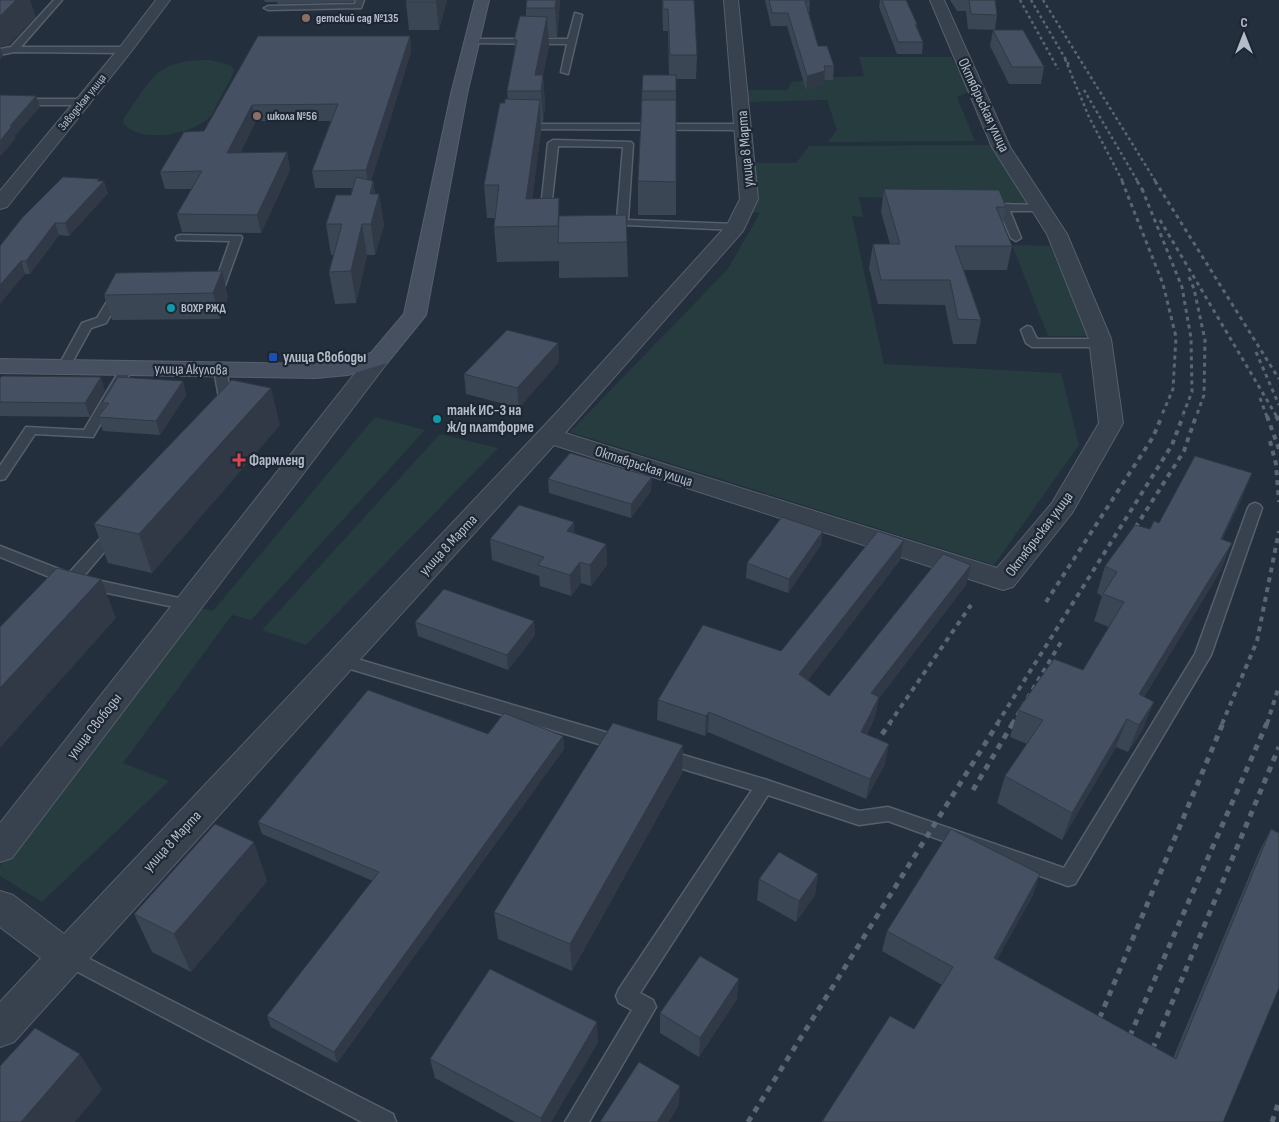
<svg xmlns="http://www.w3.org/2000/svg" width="1279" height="1122" font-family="'Sofia Sans Condensed',sans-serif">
<rect width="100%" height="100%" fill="#242f3e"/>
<g fill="#263c3f">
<polygon points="859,57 951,57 970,91 957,97 975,141 828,142 837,130 827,100 747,102 745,90 787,90 792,82 836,77 864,76"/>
<path d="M 210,60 L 230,65 L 235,70 L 211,116 C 194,134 141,145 123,123 L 124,118 C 153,77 155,60 210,60 Z"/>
<polygon points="990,145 1027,203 859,197 863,217 852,216 884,364 1061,373 1079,445 994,565 570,432 727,270 760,213 753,212 756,163 796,163 809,146"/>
<polygon points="1012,245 1050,246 1088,336 1048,336"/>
<polygon points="375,417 425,430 251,620 232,615 123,763 169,781 42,902 0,876 0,866 196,607 213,611"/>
<polygon points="440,434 498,448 306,645 262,630"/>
</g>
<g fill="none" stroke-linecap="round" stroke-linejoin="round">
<defs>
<g id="lane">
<polygon points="54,0 62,0 21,47 125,47 129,50 125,53 14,52 0,55 0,49 11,47"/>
<polygon points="356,0 364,0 361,8 268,10 264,8 268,6 355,4"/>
<polygon points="575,13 582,15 568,74 561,72 567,44 472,43 468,41 472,39 568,39"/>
<polygon points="0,99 83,99 88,102 83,105 0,105"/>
<polygon points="520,124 743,124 748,127 743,130 517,129 515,127"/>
<polygon points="553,140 631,142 633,144 628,220 736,224 741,227 736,230 604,224 603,222 604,220 617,219 623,147 558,146 550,217 545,220 541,219 540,217 548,143"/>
<polygon points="1003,204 1040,205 1045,208 1040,211 1010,211 1021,238 1016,241 1011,238 999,210 987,210 982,207 987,204"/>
<polygon points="181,235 241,236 242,238 223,291 213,292 207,289 214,286 230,241 177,240 176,238 177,236"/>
<polygon points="118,289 124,292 106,323 91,328 68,370 60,370 58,367 82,323 97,318 114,290"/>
<polygon points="1027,326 1031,327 1037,339 1101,339 1107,343 1101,347 1032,347 1026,343 1021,330"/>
<polygon points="127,364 133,368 93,437 35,434 5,479 0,480 0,466 26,427 84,430 121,368"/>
<polygon points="220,366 226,370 233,404 228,410 223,411 216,407 220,403 214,370"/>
<polygon points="1255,503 1260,505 1262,508 1211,655 1075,884 1068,886 888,821 859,825 768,795 640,993 653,1000 656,1007 589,1122 565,1122 632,1010 619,1003 616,996 619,989 752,790 657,761 654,756 657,751 663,749 764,779 859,811 888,807 1064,868 1195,654 1248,508 1250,505"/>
<path d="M 114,527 L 119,529 L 121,532 L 83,577 L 188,600 L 194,601 L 196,605 L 194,609 L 188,610 L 75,586 C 70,592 67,594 60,592 L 57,588 L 62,582 L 0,557 L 0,546 L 69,573 L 109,529 Z"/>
<polygon points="340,654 622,737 628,739 631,744 628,749 622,751 334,664 332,660 334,656"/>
<polygon points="66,947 393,1114 396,1122 362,1122 59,962 56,956 59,950"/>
</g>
<g id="street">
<polygon points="156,0 170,0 130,53 7,207 0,209 0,191 120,47"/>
<polygon points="724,0 738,0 758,199 743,231 565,433 997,568 1052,503 1099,423 1089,339 1047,234 992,147 930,0 944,0 1010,147 1067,234 1111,339 1123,423 1072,513 1013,587 1003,590 554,445 14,1042 0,1047 0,1002 41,958 0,927 0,891 13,895 64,934 559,410 727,225 740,199"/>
<polygon points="379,351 387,353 390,358 387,363 12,858 0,862 0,823 371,353"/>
</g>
<polygon id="secondary" points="475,0 489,0 467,94 426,315 387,363 348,375 316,378 0,373 0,359 316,364 345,361 371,353 404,314 451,94"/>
</defs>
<use href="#lane" stroke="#565f6c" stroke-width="3"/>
<use href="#street" stroke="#565f6c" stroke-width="2"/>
<use href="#secondary" stroke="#565f6c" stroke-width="2"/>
<use href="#lane" fill="#38414e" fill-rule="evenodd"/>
<use href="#street" fill="#38414e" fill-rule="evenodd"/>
<use href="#secondary" fill="#465061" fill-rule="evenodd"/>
<g stroke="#5a6575" stroke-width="2.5" stroke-dasharray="3 3" stroke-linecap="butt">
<polyline points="1020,0 1058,69"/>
<polyline points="1031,0 1069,65"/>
<polyline points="1043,0 1156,182"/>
<polyline points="1065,59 1089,117 1123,182"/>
<polyline points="1084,90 1138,182"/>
</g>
<g stroke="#5a6575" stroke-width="3" stroke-dasharray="4 4" stroke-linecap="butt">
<polyline points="1122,181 1163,284 1176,337 1173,389 1161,417"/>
<polyline points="1137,181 1145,194"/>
<polyline points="1155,181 1279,379"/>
<polyline points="1142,189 1182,287 1191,338 1192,392 1182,417"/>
<polyline points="1160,220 1277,417"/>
<polyline points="1189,277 1194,289 1205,340 1204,395 1196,417"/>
<polyline points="1256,352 1279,405"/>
<polyline points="1260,398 1267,417"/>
</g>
<g stroke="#5a6575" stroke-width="4" stroke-dasharray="5 5" stroke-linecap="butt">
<polyline points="1267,416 1279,449"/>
<polyline points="1276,416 1279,421"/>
<polyline points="1270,441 1276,464 1279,502"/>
<polyline points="1130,536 1184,451 1196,416"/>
<polyline points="1046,602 1153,437 1162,416"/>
<polyline points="889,724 971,605"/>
<polyline points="997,724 1172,445 1183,416"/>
<polyline points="1012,724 1061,642"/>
<polyline points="1222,724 1257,641 1279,531"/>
<polyline points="1267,724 1279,686"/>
</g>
<g stroke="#5a6575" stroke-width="5" stroke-dasharray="6 6" stroke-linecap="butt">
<polyline points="875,744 890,723"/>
<polyline points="973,790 1013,723"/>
<polyline points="1095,1029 1223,723"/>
<polyline points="1125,1047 1267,723"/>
<polyline points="1148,1060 1279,747"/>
<polyline points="748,1122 998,723"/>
<polyline points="1272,1122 1279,1101"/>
</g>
</g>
<g fill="#3b4654">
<polygon points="264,0 354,0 354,2 278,4 277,2 265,2"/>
<polygon points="447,0 439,30 409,30 406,2"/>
<polygon points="527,0 560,0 557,37 548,37 549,46 543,75 545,106 543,122 541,122 541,131 532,198 560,216 627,242 628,277 559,278 559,261 497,262 494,227 495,218 487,218 484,185 505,103 508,100 507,91 515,52 514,40 526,16 526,8"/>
<polygon points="662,0 694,0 697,55 696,79 676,79 676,215 638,215 638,181 642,91 669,75 668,31 663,31"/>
<polygon points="765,0 810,0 809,14 818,46 834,66 833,80 824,80 824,85 806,90 787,26 771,26"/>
<polygon points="880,0 906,0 917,24 917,27 923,42 922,54 897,54 879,7"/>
<polygon points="950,0 995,0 997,15 995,30 1044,67 1041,84 1009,84 990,46 993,30 968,29 966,11 957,11"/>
<polygon points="258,36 410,36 411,52 371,181 373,181 375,194 379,194 384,225 375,255 367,255 356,303 335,304 329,272 334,255 331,255 326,224 351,195 352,188 315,188 312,171 331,121 256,121 240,153 287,152 290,170 261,233 182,232 177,214 192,189 165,189 160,172 204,131"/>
<polygon points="99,181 108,193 69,236 59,235 30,274 25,274 0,246"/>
<polygon points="884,189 1006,207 1003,225 1012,246 1007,270 964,270 981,320 976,344 953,344 945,305 878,304 869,268 873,244 890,244 881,212"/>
<polygon points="116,273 228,296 220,319 112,320 104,295"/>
<polygon points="558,343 559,362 519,408 466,394 464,374"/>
<polygon points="0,378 105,390 90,417 0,416"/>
<polygon points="183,381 186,395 160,435 103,431 98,417 104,409 102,403"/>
<polygon points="280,425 152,573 108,563 94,524"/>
<polygon points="1252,473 1241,500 1222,540 1221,570 1144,697 1143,729 1128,752 1116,747 1062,840 997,803 1005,776 1027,744 1010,737 1018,710 1083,670 1109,627 1094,621 1102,596 1097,593 1105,566 1159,523"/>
<polygon points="548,479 651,491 631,518 549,493"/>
<polygon points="575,534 606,544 607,565 591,586 581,583 571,596 540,586 539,576 492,560 490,539"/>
<polygon points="904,540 900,560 808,680 829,696 966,585 879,698 875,717 867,734 885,764 866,799 708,732 705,736 657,720 658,700 781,651"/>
<polygon points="821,545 788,593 746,578 747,563"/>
<polygon points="534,621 535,635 508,670 418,636 415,622"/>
<polygon points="488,734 563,736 564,749 337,1063 271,1027 267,1016 373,881 262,834 258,822"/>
<polygon points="683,745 682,773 572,971 498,939 494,912"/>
<polygon points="1271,829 1223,1122 822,1122 823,1120 914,1029 942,985 882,951 887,931 1033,895 997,959 1173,1058 1260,850"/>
<polygon points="818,874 815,895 796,922 757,900 759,879"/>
<polygon points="267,881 191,972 152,952 134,914"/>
<polygon points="737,999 699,1057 660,1033 660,1013"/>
<polygon points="598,1042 551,1122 515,1122 435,1078 430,1059"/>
</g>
<g fill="#303945">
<polygon points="16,0 30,0 36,17 9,45 0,47 3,56 0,60 0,16"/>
<polygon points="437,0 447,0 439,30 436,2"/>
<polygon points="556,0 560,0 557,37 555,8"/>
<polygon points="547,17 549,46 539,91 535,75"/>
<polygon points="410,36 411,52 369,188 366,170"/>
<polygon points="825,71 824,85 806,90 807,76"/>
<polygon points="543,75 545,106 543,122 541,91"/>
<polygon points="36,96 40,107 15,136 16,138 0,157 0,141 10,126"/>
<polygon points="540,100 541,131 529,227 526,199"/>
<polygon points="252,105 256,121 231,170 227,153"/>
<polygon points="287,152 290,170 261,233 257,215"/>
<polygon points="99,179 101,185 104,181 108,193 69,236 65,223"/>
<polygon points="373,181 376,205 379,194 384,225 375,255 371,224 370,194"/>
<polygon points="559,198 560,232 559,243 558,226"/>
<polygon points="55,223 59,235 30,274 26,261"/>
<polygon points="362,224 367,255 356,303 351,271"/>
<polygon points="21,261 25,274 0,304 0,285"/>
<polygon points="222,271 228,296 220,319 213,293"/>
<polygon points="558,343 559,362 519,408 517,388"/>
<polygon points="101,377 105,390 90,417 85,403"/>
<polygon points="183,381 186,395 160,435 156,421"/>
<polygon points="271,388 280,425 152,573 139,534"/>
<polygon points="1252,473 1241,500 1210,566 1221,539"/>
<polygon points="652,477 651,491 631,518 631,504"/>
<polygon points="574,522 575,543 567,531"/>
<polygon points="823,531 821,545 788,593 789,579"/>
<polygon points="904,540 900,560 797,694 799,674"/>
<polygon points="1232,543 1221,570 1129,721 1139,694"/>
<polygon points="606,544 607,565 591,586 590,565"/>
<polygon points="580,562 581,583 571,596 570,575"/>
<polygon points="971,565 966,585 879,698 875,717 858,752 861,732 871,693"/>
<polygon points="101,579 116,618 0,748 0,688"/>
<polygon points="534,621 535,635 508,670 507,655"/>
<polygon points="1154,702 1143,729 1128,752 1139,725"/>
<polygon points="709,712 708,732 705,736 706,716"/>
<polygon points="1127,719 1116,747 1062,840 1072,813"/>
<polygon points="563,736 564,749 337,1063 334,1052"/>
<polygon points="889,744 885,764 866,799 870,779"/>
<polygon points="683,745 682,773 572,971 570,944"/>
<polygon points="254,842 267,881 191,972 174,934"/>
<polygon points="818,874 815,895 796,922 799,901"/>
<polygon points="1040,874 1033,895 987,978 994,958"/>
<polygon points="739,979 737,999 699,1057 700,1038"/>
<polygon points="597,1022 598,1042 551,1122 541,1122 541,1118"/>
<polygon points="80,1054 102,1090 75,1122 21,1122"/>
<polygon points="680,1086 679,1105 669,1122 657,1122"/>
</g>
<g fill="#455162" stroke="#303945">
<polygon points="0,0 16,0 0,16"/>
<polygon points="406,0 437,0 436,2 406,2"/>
<polygon points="527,0 556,0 555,8 526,8"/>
<polygon points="663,0 694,0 697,55 670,55 668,9 663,9"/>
<polygon points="769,0 810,0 810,1 805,1 818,46 827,46 834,66 824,66 825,71 807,76 788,13 772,13"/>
<polygon points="882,0 906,0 917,24 915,24 923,42 898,42"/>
<polygon points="969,0 995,0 997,15 971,14"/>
<polygon points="520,16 547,17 535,75 543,75 541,91 507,91 517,40 514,40"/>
<polygon points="993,30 1023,30 1044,67 1012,67"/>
<polygon points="258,36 410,36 366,170 312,171 338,104 252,105 227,153 287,152 257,215 177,214 202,171 160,172 184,132 204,131"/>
<polygon points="643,75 676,75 676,91 642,91"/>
<polygon points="0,95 36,96 10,126 12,126 0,141"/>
<polygon points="505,99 540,100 526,199 559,198 558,226 494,227 499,185 484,185 500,103 505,103"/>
<polygon points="642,100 676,100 676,182 638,181"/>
<polygon points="63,177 99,179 97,181 104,181 65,223 55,223 26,261 21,261 0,285 0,246 22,218"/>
<polygon points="356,177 373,181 370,194 379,194 371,224 362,224 351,271 329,272 342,224 326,224 336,195 351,195"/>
<polygon points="884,189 999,190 1006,207 996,207 1012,246 955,246 981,320 958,319 950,280 881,280 873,244 900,244"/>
<polygon points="626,215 627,242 558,243 559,216"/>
<polygon points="222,271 213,293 104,295 116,273"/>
<polygon points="507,330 558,343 517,388 464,374"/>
<polygon points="2,376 101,377 85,403 0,402 0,378"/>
<polygon points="118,377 183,381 156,421 98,417 109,403 102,403"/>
<polygon points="232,380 271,388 139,534 94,524"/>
<polygon points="570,453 652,477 631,504 548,479"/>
<polygon points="1195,456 1252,473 1221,539 1232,543 1139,694 1154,702 1139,725 1127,719 1072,813 1005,776 1043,720 1018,710 1054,659 1083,670 1124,602 1103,594 1117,572 1105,566 1135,525 1150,529 1154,521 1159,523"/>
<polygon points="519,505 574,522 567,531 606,544 590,565 580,562 570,575 538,565 544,557 490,539"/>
<polygon points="782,517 823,531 789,579 747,563"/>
<polygon points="878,531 904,540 799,674 829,696 943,554 971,565 871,693 879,697 861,732 889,744 870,779 709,712 706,716 658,700 703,625 781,651"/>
<polygon points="57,568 101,579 0,688 0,627"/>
<polygon points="444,589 534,621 507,655 415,622"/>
<polygon points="368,690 488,734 504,713 563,736 334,1052 267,1016 379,872 258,822"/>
<polygon points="613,723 683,745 570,944 494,912"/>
<polygon points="215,824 254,842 174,934 134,914"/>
<polygon points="951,829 1040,874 994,958 1176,1059 1271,829 1279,833 1279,988 1223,1122 824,1122 823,1120 890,1016 914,1029 953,967 887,931"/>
<polygon points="779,852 818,874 799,901 759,879"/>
<polygon points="700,956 739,979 700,1038 660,1013"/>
<polygon points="490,969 597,1022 541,1118 430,1059"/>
<polygon points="35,1028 80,1054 21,1122 0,1122 0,1066"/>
<polygon points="639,1062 680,1086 657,1122 600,1122"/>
</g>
<g fill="#8d6e63" stroke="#1d2633" stroke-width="2">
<circle cx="306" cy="18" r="5"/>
<circle cx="257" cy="116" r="5"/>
</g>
<g fill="#0f9aa8" stroke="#1d2633" stroke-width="2">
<circle cx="171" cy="308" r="5"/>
<circle cx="437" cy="419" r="5"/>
</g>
<rect fill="#1a4fb4" stroke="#1d2633" stroke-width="2" x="268" y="352" width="10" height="10" rx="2.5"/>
<path fill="#e0444e" stroke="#1d2633" stroke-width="2" d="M236.5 452.5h5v5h5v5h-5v5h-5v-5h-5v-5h5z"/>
<g text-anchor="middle" stroke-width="4.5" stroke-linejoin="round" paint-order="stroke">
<g font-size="12" font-weight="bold" fill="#b4bcc9" stroke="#1d2633" text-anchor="start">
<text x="316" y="22">детский сад №135</text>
<text x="267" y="120">школа №56</text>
<text x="181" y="312">ВОХР РЖД</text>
</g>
<g font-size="12" fill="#b4bcc9" stroke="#1d2633">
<text transform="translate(82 102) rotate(-51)" y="4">Заводская улица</text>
</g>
<g font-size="15" fill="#b4bcc9" stroke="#1d2633">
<text transform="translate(984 105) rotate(65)" y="5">Октябрьская улица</text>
<text transform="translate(745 149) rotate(-95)" y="5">улица 8 Марта</text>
<text transform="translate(191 369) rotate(1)" y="5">улица Акулова</text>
<text transform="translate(644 466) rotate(18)" y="5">Октябрьская улица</text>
<text transform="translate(1039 534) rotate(-53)" y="5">Октябрьская улица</text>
<text transform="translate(448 545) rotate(-47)" y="5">улица 8 Марта</text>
<text transform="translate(94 726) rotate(-52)" y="5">улица Свободы</text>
<text transform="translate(172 841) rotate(-47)" y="5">улица 8 Марта</text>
</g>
<g font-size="15" font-weight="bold" fill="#b4bcc9" stroke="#1d2633" text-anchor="start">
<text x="283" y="362">улица Свободы</text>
<text x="447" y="415">танк ИС-3 на<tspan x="447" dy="17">ж/д платформе</tspan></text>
<text x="249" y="465">Фармленд</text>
</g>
</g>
<g transform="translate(1244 35)" stroke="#1d2633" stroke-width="4" paint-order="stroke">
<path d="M0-4L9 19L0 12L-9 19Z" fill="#b4bcc9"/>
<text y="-8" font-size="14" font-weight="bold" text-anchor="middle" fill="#b4bcc9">С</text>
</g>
</svg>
